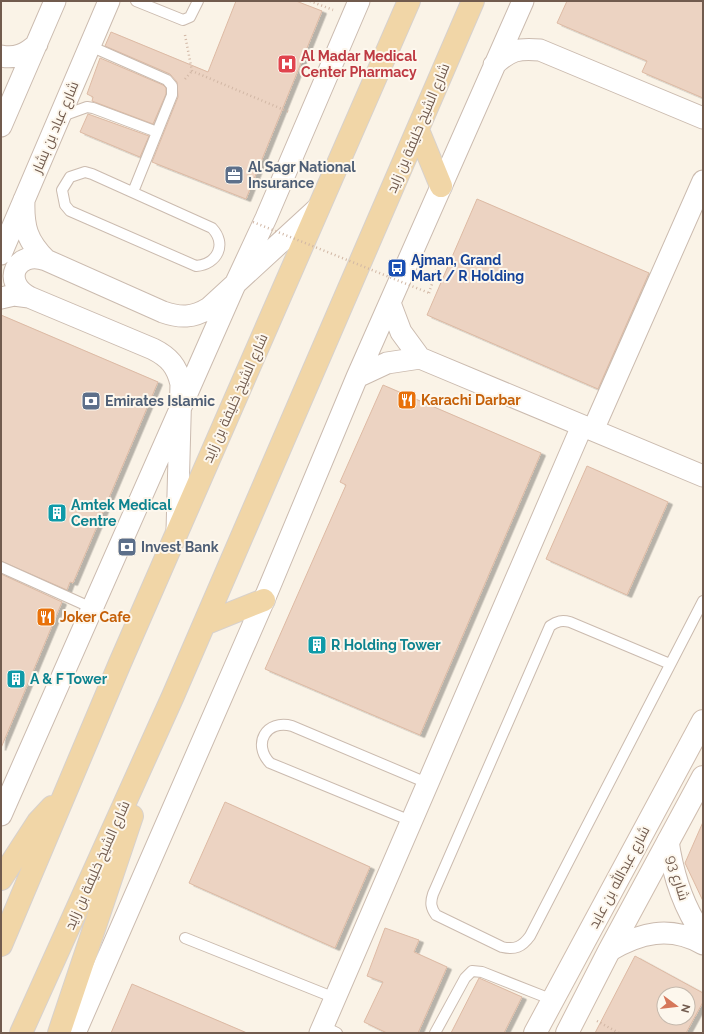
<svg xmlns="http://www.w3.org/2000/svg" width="704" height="1034" font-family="Raleway,Cairo,sans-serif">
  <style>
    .building { fill: #ecd3c2; stroke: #ddbaa4; fill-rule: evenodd; filter: url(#shadow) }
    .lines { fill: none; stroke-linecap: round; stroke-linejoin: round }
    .lane-casing { stroke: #cbbbaf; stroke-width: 12 }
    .street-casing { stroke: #cbbbaf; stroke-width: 23 }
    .secondary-casing { stroke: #cfbdaf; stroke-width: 24 }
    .primary-casing { stroke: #d7d1cd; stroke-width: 24 }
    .path { stroke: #d1b7a5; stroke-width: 2.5; stroke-dasharray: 1 3; stroke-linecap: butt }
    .lane { stroke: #fff; stroke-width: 10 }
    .street { stroke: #fff; stroke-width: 21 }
    .secondary { stroke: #fff; stroke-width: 22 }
    .primary { stroke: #f1d6a7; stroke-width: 22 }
    .path-bridge { stroke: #d1b7a5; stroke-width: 2.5; stroke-dasharray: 1 3; stroke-linecap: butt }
    .labels { text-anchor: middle; stroke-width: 4; stroke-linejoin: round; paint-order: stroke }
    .health-label { font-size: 14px; font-weight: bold; fill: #be3a42; stroke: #fdf7ed; text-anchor: start }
    .street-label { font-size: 14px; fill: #715b4e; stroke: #fdf7ed }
    .service-label { font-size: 14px; font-weight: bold; fill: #4e5e75; stroke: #fdf7ed; text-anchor: start }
    .transit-label { font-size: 14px; font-weight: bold; fill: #164399; stroke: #fdf7ed; text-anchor: start }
    .food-label { font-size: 14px; font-weight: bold; fill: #c56008; stroke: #fdf7ed; text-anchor: start }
    .culture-label { font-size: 14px; font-weight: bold; fill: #0d838f; stroke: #fdf7ed; text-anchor: start }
  </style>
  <defs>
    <filter id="shadow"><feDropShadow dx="4.5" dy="2.5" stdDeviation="0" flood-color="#0004"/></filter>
  </defs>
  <rect width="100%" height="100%" fill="#faf3e7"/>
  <!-- building -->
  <path class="building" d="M236 1H296L322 11 246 199 152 162 178 97 177 82 170 74 105 46 111 32 208 72Z
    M567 1H703V98L642 72 647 61 557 23Z
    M100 58 163 85 166 88V94L153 124 92 101 93 97 87 94Z
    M88 114 149 136 140 157 80 132Z
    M477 199 649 273 598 389 427 315Z
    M1 315 158 382 73 583 70 582 67 590 1 561Z
    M383 385 541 453 420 735 265 669 346 485 340 482Z
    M587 466 668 502 627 595 546 559Z
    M1 574 62 602 1 748Z
    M225 802 370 867 335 948 189 883Z
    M703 822V901L685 863Z
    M385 928 419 940 414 952 447 967 418 1033H387L364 1022 383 982 367 976Z
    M635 956 703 993V1002L686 1033H595ZM664 994H688V1018H664Z
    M479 978 522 997 504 1033H451Z
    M132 984 247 1033H111Z"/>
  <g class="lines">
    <defs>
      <path id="lane" d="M136 1 183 20 190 17 198 1
        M90 46 167 80 172 86V95L133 192
        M62 116 87 107 93 108 157 132
        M85 172 92 174 212 228C227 244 218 264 196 266L70 211 65 205 62 190 70 177Z
        M1 567 92 608
        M670 664 570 622C562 620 557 621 550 626L433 894C430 903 431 908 436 915L502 947C515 950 522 947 530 936L703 601
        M411 821 270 763C252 744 266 719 292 726L427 783
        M185 938 335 998
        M323 1026 337 1033
        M435 1033 465 978 472 971 482 972 553 1000"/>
      <path id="street" d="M1 56C16 59 26 54 37 44
        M494 65C510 50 518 48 540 50L703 118
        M1 126 55 1
        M24 200C23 227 27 241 46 260L163 312C180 318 193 318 209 308L319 207
        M1 254 109 1
        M29 297C1 282 16 249 46 260
        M1 298 14 295 29 297 153 349C169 357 177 366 181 384L177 531
        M390 303 401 332 420 358 703 476
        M357 377 387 363 420 358
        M593 430 703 181
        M1 815 233 289 266 218 359 1
        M668 841C673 875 683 907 703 935
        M609 951C639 933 670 925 703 944
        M75 1033 264 600 357 377 523 1
        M320 1033 582 426"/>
      <path id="secondary" d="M535 1033 703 721
        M567 1033 609 951 703 777"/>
      <path id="primary" d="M418 130 441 186
        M204 624 264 600
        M1 879 38 822 52 807
        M1 945 120 663 409 1
        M21 1033 173 696 473 1
        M59 1033 132 816"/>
    </defs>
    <!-- lane casing -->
    <use href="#lane" class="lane-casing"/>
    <!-- street casing -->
    <use href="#street" class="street-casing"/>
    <!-- secondary casing -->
    <use href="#secondary" class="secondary-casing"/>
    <!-- primary casing -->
    <use href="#primary" class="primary-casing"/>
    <!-- path -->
    <path class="path" d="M310 1 333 10
      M185 35 192 71 289 112
      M185 79 192 71
      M429 293 439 263 431 257
      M597 1021 619 1033"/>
    <!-- lane -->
    <use href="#lane" class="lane"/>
    <!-- street -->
    <use href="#street" class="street"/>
    <!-- secondary -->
    <use href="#secondary" class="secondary"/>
    <!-- primary -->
    <use href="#primary" class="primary"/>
    <!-- path-bridge -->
    <path class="path-bridge" d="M253 222 429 293"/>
  </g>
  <!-- icons -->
  <defs>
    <symbol id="hospital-square" viewBox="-11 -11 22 22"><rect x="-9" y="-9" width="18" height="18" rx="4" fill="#e0444e" stroke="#fdf7ed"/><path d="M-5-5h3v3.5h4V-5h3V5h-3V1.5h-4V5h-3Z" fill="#fff"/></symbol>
    <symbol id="office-square" viewBox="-11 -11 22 22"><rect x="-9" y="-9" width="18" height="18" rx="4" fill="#5c6f8a" stroke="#fdf7ed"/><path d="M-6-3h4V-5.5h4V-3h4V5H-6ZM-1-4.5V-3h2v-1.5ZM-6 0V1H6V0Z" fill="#fff"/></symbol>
    <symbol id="bus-square" viewBox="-11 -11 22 22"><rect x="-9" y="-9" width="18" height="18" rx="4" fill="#1a4fb4" stroke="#fdf7ed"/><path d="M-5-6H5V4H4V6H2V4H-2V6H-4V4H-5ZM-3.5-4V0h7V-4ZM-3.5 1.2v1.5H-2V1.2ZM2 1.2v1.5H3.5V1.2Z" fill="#fff"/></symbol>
    <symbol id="restaurant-square" viewBox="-11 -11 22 22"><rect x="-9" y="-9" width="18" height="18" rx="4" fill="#e8710a" stroke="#fdf7ed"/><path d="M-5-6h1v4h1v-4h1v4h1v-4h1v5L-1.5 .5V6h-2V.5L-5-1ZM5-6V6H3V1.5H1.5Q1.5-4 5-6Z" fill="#fff"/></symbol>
    <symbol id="bank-square" viewBox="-11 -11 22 22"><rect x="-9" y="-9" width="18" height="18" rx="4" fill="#5c6f8a" stroke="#fdf7ed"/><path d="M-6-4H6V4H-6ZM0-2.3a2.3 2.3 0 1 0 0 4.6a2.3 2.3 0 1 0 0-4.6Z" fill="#fff"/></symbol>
    <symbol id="building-square" viewBox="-11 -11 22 22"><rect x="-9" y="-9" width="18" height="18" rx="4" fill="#0f9aa8" stroke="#fdf7ed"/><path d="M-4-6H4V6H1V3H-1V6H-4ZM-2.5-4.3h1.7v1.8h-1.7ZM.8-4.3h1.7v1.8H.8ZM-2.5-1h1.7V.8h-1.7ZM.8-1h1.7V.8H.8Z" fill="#fff"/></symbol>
  </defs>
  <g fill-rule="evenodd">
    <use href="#hospital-square" x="276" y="53" width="22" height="22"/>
    <use href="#office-square" x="223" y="164" width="22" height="22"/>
    <use href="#bus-square" x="386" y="257" width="22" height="22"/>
    <use href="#restaurant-square" x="396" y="389" width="22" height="22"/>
    <use href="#bank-square" x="80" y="390" width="22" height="22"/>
    <use href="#building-square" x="46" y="502" width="22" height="22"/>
    <use href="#bank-square" x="116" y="536" width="22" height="22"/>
    <use href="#restaurant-square" x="35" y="606" width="22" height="22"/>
    <use href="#building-square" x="306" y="634" width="22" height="22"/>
    <use href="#building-square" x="5" y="668" width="22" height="22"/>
  </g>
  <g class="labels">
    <!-- health labels -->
    <g class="health-label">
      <text x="301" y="61">Al Madar Medical<tspan x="301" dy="16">Center Pharmacy</tspan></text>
    </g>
    <!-- street labels -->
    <g class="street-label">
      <text transform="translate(55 127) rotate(-67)" y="5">شارع عباد بن بشار</text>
      <text transform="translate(418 128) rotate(-67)" y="5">شارع الشيخ خليفة بن زايد</text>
      <text transform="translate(235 398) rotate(-66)" y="5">شارع الشيخ خليفة بن زايد</text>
      <text transform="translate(97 865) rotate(-66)" y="5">شارع الشيخ خليفة بن زايد</text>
      <text transform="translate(619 877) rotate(-62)" y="5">شارع عبدالله بن عابد</text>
      <text transform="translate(678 878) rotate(73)" y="5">شارع 93</text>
    </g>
    <!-- service labels -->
    <g class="service-label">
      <text x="248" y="172">Al Sagr National<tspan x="248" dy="16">Insurance</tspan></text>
      <text x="105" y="406">Emirates Islamic</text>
      <text x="141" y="552">Invest Bank</text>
    </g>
    <!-- transit labels -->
    <g class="transit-label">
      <text x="411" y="265">Ajman, Grand<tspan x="411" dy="16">Mart / R Holding</tspan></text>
    </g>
    <!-- food labels -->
    <g class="food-label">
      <text x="421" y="405">Karachi Darbar</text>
      <text x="60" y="622">Joker Cafe</text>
    </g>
    <!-- culture labels -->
    <g class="culture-label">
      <text x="71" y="510">Amtek Medical<tspan x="71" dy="16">Centre</tspan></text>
      <text x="331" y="650">R Holding Tower</text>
      <text x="30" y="684">A &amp; F Tower</text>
    </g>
  </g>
  <!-- border -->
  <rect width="704" height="1034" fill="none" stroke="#715b4e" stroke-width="4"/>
  <!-- north arrow -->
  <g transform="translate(676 1006) rotate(105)"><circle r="19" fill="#fdf7ed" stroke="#c5b9ad"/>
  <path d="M0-3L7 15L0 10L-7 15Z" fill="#d6775a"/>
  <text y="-6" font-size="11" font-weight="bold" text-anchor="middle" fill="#715b4e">N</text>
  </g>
</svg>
